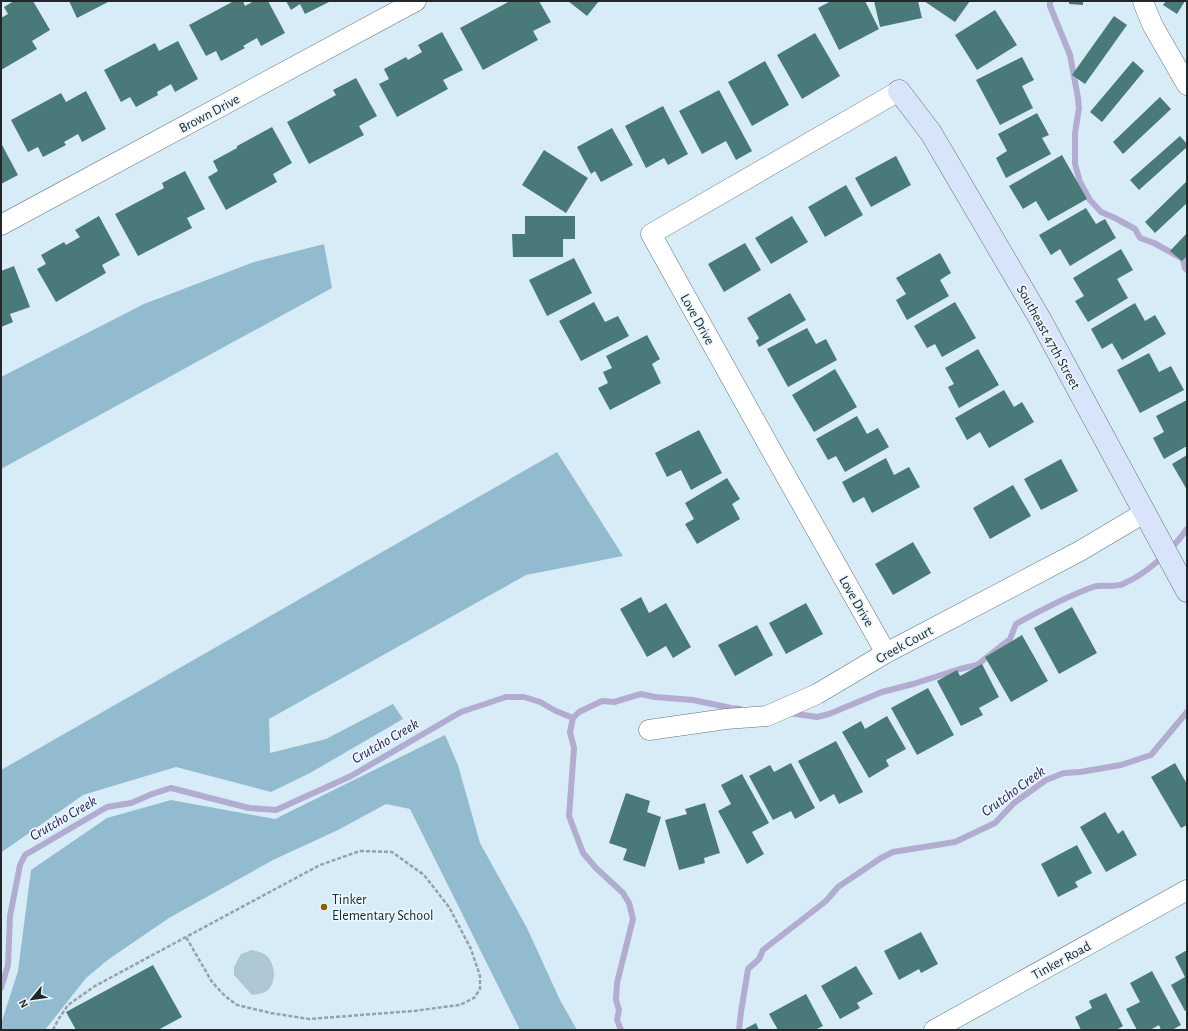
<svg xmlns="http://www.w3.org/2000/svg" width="1188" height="1031" font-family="'Alegreya Sans',sans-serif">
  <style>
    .green { fill: #adc7d3 }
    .forest { fill: #93bbcf }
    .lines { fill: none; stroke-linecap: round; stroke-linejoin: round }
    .stream { stroke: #b1acd0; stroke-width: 6 }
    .building { fill: #4a797a }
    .street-casing { stroke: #61737c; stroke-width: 21 }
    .secondary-casing { stroke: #61737c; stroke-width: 23 }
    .path { stroke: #94a3ab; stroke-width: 2.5; stroke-dasharray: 4 2; stroke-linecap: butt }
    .street { stroke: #fff; stroke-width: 20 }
    .secondary { stroke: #d7e4fa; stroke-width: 22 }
    .poi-dot { fill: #8d5e07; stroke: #ebf7fe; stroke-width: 1.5 }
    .labels { text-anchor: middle; stroke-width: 3.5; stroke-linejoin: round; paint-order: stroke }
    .street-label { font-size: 14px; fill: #21282c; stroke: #ebf7fe }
    .poi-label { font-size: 14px; fill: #21282c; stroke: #ebf7fe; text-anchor: start }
    .water-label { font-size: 15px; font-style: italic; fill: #2d2251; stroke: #ebf7fe }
  </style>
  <rect width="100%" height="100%" fill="#d7ecf6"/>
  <!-- green -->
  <path class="green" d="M252 950C256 951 261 952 264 954 276 961 278 985 265 992 262 994 256 994 252 995L234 975V967L241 954Z"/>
  <!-- forest -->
  <path class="forest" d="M324 244 332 288 1 469V377L144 304 254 262Z
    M557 452 623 556 526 575 269 719 270 753 326 739 393 704 403 719 310 773 271 792 176 767 83 795 2 852 1 857V770Z
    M445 735 458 765 480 843 527 928 560 1000 577 1030H520L410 809 386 804 338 830 273 860 169 918 109 959 86 978 45 1030H1V1024L18 971 31 870 107 818 171 800 275 819Z"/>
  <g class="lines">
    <!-- stream -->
    <path class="stream" d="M1050 1V6L1070 55 1078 98 1079 108 1075 133V164L1080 182 1090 200 1101 212 1115 218 1135 229 1140 238 1154 243 1183 259 1185 268 1187 270
      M789 713 817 717 829 714 882 692 913 684 960 669 977 665 1010 639 1016 624C1041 610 1066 597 1093 587 1102 584 1114 588 1123 584 1148 573 1171 551 1187 529
      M573 718 579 712 602 701 614 702 641 694 655 697 693 700 731 708 740 709
      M573 718 570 732 574 748 569 816 583 853 596 868 623 893 629 903 633 919 617 983 616 1000 619 1010 617 1020 621 1030
      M1 988 8 965 10 916 20 865 25 855 107 807 131 803 152 794 171 788 249 808 276 810 351 776 461 712 506 697H524L540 702 556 711 573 718
      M739 1030 741 1012 748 969 759 959 763 950 826 901 838 887 881 858 893 852 955 842 995 823 1014 803 1046 780 1064 773 1080 772 1121 765 1151 755 1187 712"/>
  </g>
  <!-- building -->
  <path class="building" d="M14 1H33L50 30 32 41 37 49 1 70V18L8 14 4 7Z
    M69 1H110L77 18Z
    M234 1H243L245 6 254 1H268L285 33 261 46 257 38 243 46 245 48 221 61 216 51 206 56 189 25Z
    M286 1H328L329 2 305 14 300 4 291 10Z
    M510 1H539L551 22 533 31 538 40 483 70 460 28Z
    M568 1H599L587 16Z
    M831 1H865L879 29 839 50 818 8Z
    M874 1H918L922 18 880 27Z
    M924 1H970L955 22Z
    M1069 1H1083V5L1069 4Z
    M1166 1H1185L1177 14 1163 5Z
    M995 10 1017 45 977 70 955 35Z
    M1114 16 1127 25 1085 84 1072 75Z
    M442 32 463 70 443 80 448 89 397 117 379 84 389 79 384 69 406 57 408 60 422 52 418 45Z
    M815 33 840 76 802 99 777 55Z
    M178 41 198 79 175 92 171 84 157 92 158 95 136 107 130 97 121 102 104 70 155 43 159 51Z
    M1022 57 1034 80 1022 86 1033 108 1000 125 976 80Z
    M765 61 789 105 752 126 728 82Z
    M1133 61 1144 71 1102 122 1090 112Z
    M356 78 377 116 359 126 364 135 309 164 287 122 336 95 333 90Z
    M719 90 752 151 736 160 726 141 702 154 679 111Z
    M86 91 106 129 82 142 78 134 64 142 66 145 43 157 38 147 28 152 11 120 61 93 66 102Z
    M1160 97 1171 109 1123 154 1113 142Z
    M663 106 688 154 668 165 664 158 646 168 625 126Z
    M1037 113 1049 135 1042 138 1051 154 1006 178 996 158 1007 151 998 134Z
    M272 127 292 163 273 174 277 182 226 210 208 177 218 171 213 161 237 148V146Z
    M612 128 633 165 601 182 595 171 591 174 577 147Z
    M1180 136 1187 144V147L1139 190 1130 180Z
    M1 143 18 175 1 184Z
    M544 150 588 178 566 213 522 185Z
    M1062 155 1087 199 1048 221 1036 201 1023 209 1009 186Z
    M896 156 911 185 871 207 855 178Z
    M185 171 205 209 187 218 192 228 138 256 115 214 164 188 162 183Z
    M1187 181V203L1155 233 1145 222Z
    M846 185 863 215 825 237 808 207Z
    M1086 208 1096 224 1105 219 1116 238 1070 266 1060 249 1051 255 1039 235Z
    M99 216 120 255 102 265 106 273 56 302 37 269 46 264 41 255 64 242 66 245 80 237 75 230Z
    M525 216H575V239H563V257H513L512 234H525Z
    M792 216 808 242 771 264 755 238Z
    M1187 233V256L1182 261 1170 251Z
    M745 243 761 270 724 292 708 264Z
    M1121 249 1133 270 1117 279 1128 298 1088 322 1075 301 1084 296 1073 278Z
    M940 253 951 273 940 280 949 296 907 320 896 300 906 294 896 278Z
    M574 258 592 293 547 316 529 280Z
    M14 266 30 307 10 314 13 322 1 327V271Z
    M790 293 806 320 759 347 756 341 759 338 747 318Z
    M594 302 605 322 618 316 629 336 581 361 559 321Z
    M955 302 976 338 942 357 935 344 927 348 914 326Z
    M1135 303 1145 321 1155 315 1166 334 1122 360 1112 343 1102 349 1091 329Z
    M807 328 816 344 826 339 837 360 788 387 767 349Z
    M647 335 660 359 652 364 661 383 610 410 598 388 608 383 603 372 612 368 606 356Z
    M978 349 999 385 959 408 948 387 954 384 945 368Z
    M1149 353 1159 372 1171 366 1184 390 1140 413 1117 370Z
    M835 369 857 407 814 432 792 395Z
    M1004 390 1014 407 1022 402 1034 422 989 448 980 432 967 440 955 418Z
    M1187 400V446L1164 459 1153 438 1164 432 1156 416Z
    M857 416 867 434 878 428 889 447 845 472 836 456 828 460 816 439Z
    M699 430 722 473 691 490 681 470 667 477 655 453Z
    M1187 455V490L1172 464Z
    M886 458 894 475 909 467 920 487 872 513 864 497 853 503 842 482Z
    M1061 459 1078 491 1041 510 1024 479Z
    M727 478 740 499 732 504 740 519 697 544 685 524 694 519 685 503Z
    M1013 485 1031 516 990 539 973 508Z
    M913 542 931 573 893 595 875 564Z
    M641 597 649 613 666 603 691 647 673 658 666 646 647 657 620 609Z
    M806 603 823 634 786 654 769 623Z
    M1072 607 1097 653 1059 674 1034 628Z
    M757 625 773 655 735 676 718 645Z
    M1022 635 1048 681 1011 702 985 657Z
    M982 664 999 697 979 708 983 715 961 726 937 681 957 670 960 676Z
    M928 688 954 735 917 755 891 708Z
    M887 716 906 749 886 760 889 766 869 778 842 732 861 721 865 729Z
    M836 741 863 792 839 804 834 794 820 802 798 761Z
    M791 763 815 808 795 819 791 811 773 820 749 776 770 765 774 772Z
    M1175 763 1187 784V825L1181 828 1151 777Z
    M742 774 769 823 752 832 764 854 747 864 718 811 731 804 721 785Z
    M626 793 650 801 647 812 661 817 645 867 623 860 627 849 609 843Z
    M705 803 720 853 704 858 705 863 679 870 665 820 687 814 685 809Z
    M1105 812 1118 834 1123 830 1137 855 1106 872 1080 827Z
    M1077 845 1092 873 1075 882 1078 887 1058 897 1041 864Z
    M921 932 938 964 921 973 919 969 899 980 884 951Z
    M1187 950V1010L1185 1011 1171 985 1185 977 1175 957Z
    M153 965 182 1017 158 1030H76L66 1012Z
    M856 966 873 994 857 1003 860 1008 840 1019 821 986Z
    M1152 971 1181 1025 1172 1030H1161L1159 1025 1150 1030H1137L1126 1009 1140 1002 1130 983Z
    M1106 993 1123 1026 1116 1030H1081L1075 1017 1092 1008 1089 1001Z
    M806 994 823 1026 815 1030H778L769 1014Z
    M756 1023 759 1030H743Z"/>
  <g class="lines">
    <defs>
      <path id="street" d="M1143 1 1145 7 1153 26 1187 85
        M1 225 416 1
        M886 653 769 446 651 234 899 91
        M649 730 726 719 767 716 817 694 886 653 1080 551 1144 513
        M934 1030 1187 890"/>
      <path id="secondary" d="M899 91 931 133 1040 319 1187 591"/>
    </defs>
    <!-- street casing -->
    <use href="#street" class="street-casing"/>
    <!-- secondary casing -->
    <use href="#secondary" class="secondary-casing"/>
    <!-- path -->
    <path class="path" d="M53 1030 58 1020 68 1005 95 986 186 937 320 865 360 851 392 852 424 875 449 907 471 949 480 976V989L474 998 460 1005 413 1011 309 1019 271 1013 237 1005 225 996 212 982 186 937"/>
    <!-- street -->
    <use href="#street" class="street"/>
    <!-- secondary -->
    <use href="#secondary" class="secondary"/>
  </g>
  <!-- markers -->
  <circle class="poi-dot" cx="324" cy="907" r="4"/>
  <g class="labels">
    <!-- street labels -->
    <g class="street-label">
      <text transform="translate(209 113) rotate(-28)" y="5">Brown Drive</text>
      <text transform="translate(698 319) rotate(61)" y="5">Love Drive</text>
      <text transform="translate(1049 337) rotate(61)" y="5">Southeast 47th Street</text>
      <text transform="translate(857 601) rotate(60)" y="5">Love Drive</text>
      <text transform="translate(904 644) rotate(-29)" y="5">Creek Court</text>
      <text transform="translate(1061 960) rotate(-29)" y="5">Tinker Road</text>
    </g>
    <!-- poi labels -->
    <g class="poi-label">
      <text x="332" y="904">Tinker<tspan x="332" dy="16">Elementary School</tspan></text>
    </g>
    <!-- water labels -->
    <g class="water-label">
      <text transform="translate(385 741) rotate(-30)" y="5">Crutcho Creek</text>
      <text transform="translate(1013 791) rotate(-36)" y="5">Crutcho Creek</text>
      <text transform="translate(63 818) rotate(-30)" y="5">Crutcho Creek</text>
    </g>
  </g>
  <!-- border -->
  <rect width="1188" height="1031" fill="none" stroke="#21282c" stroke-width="4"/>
  <!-- north arrow -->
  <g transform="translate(32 999) rotate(241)" stroke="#ebf7fe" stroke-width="3" paint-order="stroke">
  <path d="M0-3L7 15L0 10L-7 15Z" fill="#21282c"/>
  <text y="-6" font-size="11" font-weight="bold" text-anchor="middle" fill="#21282c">N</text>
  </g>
</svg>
